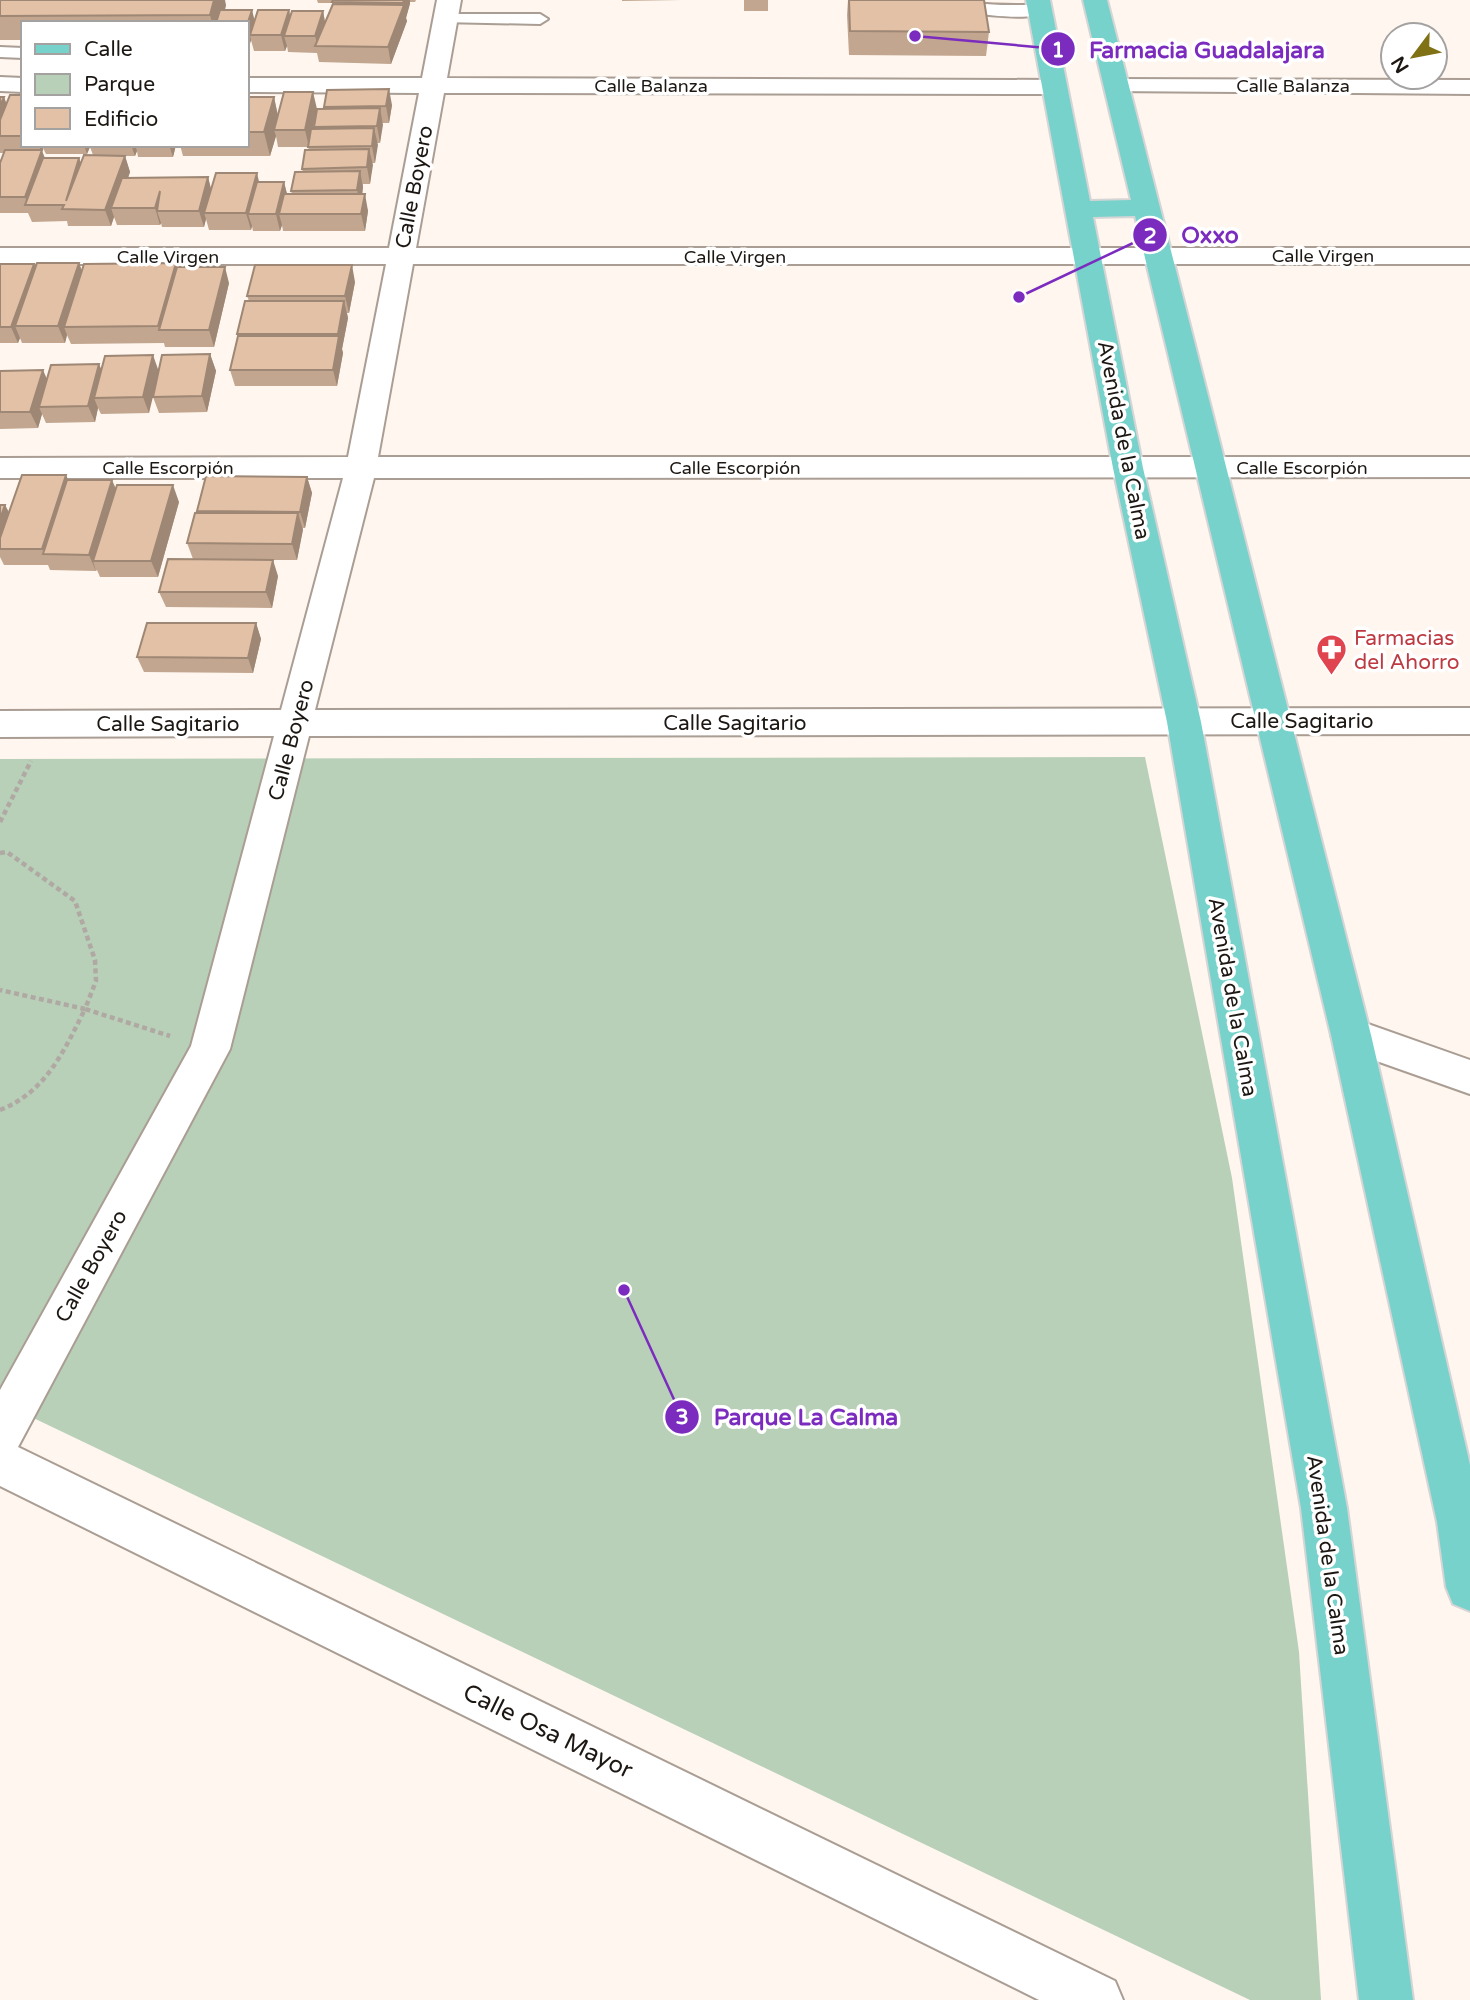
<svg xmlns="http://www.w3.org/2000/svg" width="1470" height="2000" font-family="'Varela Round',sans-serif">
  <style>
    .green { fill: #b8cfb8 }
    .lines { fill: none; stroke-linecap: round; stroke-linejoin: round }
    .service-casing { stroke: #aa9d93; stroke-width: 4 }
    .minor-casing { stroke: #aa9d93; stroke-width: 4 }
    .primary-casing { stroke: #d6d5d5; stroke-width: 4 }
    .path { stroke: #b0a9a3; stroke-width: 4.5; stroke-dasharray: 5 3.5; stroke-linecap: butt }
    .service { fill: #fff; fill-rule: evenodd }
    .minor { fill: #fff; fill-rule: evenodd }
    .primary { fill: #77d2cb; fill-rule: evenodd }
    .wall { fill: #c2a68f; fill-rule: evenodd }
    .shaded-wall { fill: #9e8774 }
    .building { fill: #e2c1a6; stroke: #9e8774; stroke-width: 2 }
    .labels { text-anchor: middle; stroke-width: 7; stroke-linejoin: round; paint-order: stroke }
    .far-street-label { font-size: 18px; fill: #1c1713; stroke: #fff }
    .street-label { font-size: 21px; fill: #1c1713; stroke: #fff }
    .health-label { font-size: 21px; fill: #be3a42; stroke: #fff; text-anchor: start }
    .near-street-label { font-size: 24px; fill: #1c1713; stroke: #fff }
    .leader { fill: none; stroke: #7b2cbf; stroke-width: 2.5 }
    .callout-dot { fill: #7b2cbf; stroke: #fff; stroke-width: 2.5 }
    .mark-label { font-size: 21px; text-anchor: middle; font-weight: bold; fill: #fff }
    .callout-label { font-size: 23px; text-anchor: middle; font-weight: bold; fill: #7b2cbf; stroke: #fff; stroke-width: 7; stroke-linejoin: round; paint-order: stroke }
  </style>
  <rect width="100%" height="100%" fill="#fef6ef"/>
  <!-- green -->
  <path class="green" d="M1145 757 1232 1178 1299 1652 1321 2000H1250L0 1402V759Z"/>
  <g class="lines">
    <defs>
      <path id="service" d="M916 0C952 0 986 6 1022 5 1032 5 1041 3 1048 10 1032 26 947 9 924 5Z
        M446 14H540L548 19 540 24 440 22V16Z
        M0 47 23 48V58L0 57Z"/>
      <path id="minor" d="M437 0H461L447 78 1055 80 1064 82 1067 87 1064 92 1055 94 444 93 416 248H1470V264H413L378 457H1470V477L374 478 315 710 1470 708V734L309 736 230 1049 18 1447 1115 1981 1123 2000H1039L0 1486V1390L191 1046 274 736 0 737V711L281 710 343 478H0V458L348 457 386 264H0V248H389L419 93 247 92V78H422Z
        M0 77 23 78V92L0 91Z
        M1116 79 1470 80V94L1107 91 1104 86 1107 81Z
        M1351 1018 1470 1060V1094L1337 1047 1331 1035 1337 1023Z"/>
      <path id="primary" d="M1026 0H1050L1090 201 1131 200 1083 0H1107L1371 1035 1470 1465V1611L1453 1604 1446 1587 1437 1522 1331 1035 1135 216 1093 217 1143 468 1201 722 1347 1508 1413 2000H1359L1301 1508 1167 722 1113 468Z"/>
    </defs>
    <!-- service casing -->
    <use href="#service" class="service-casing"/>
    <!-- minor casing -->
    <use href="#minor" class="minor-casing"/>
    <!-- primary casing -->
    <use href="#primary" class="primary-casing"/>
    <!-- path -->
    <path class="path" d="M0 822 31 761
      M0 853 7 852 75 901 95 960 96 981 85 1009 0 990
      M0 1110C46 1092 64 1051 85 1009L170 1036"/>
    <!-- service -->
    <use href="#service" class="service"/>
    <!-- minor -->
    <use href="#minor" class="minor"/>
    <!-- primary -->
    <use href="#primary" class="primary"/>
  </g>
  <!-- wall -->
  <path class="wall" d="M0 0 226 5 225 10 254 21 289 10 290 16 323 11 325 22 332 4V3H318L317 0H416L415 2H410L406 18 407 21 391 64 319 62 317 53 288 52 287 46 285 51H254L251 40 247 51V23H23V40H0Z
    M622 0H681L622 1Z
    M744 0H768V11H744Z
    M848 0H984L989 32 986 56 849 55 847 15Z
    M23 95V145H176L173 157H138L137 151 135 156H125L130 172 128 178 208 177 211 189 259 182H284L287 194H292L291 191 303 172 302 169 309 150 308 147H278L276 136 270 156H183L180 145H247V97H274L278 116 317 109 313 129H314V127L324 109V107L392 105 389 123H382L380 143H377L375 163H372L370 184H363L362 194 368 211 365 231H283L282 225 280 231H253L252 226 251 230H209L206 219 204 227H162L161 223 160 225H117L114 217 111 226H68L67 221 32 222 28 213H0V162L4 153H0V97H4L7 105ZM90 147 93 155 81 163 79 158H45L42 151 43 148 46 154H87Z
    M79 263 82 271 176 263 177 267 229 283 214 347H165L164 343 71 344 67 335 65 343H22L20 338 18 343H0V264H34L35 268Z
    M355 282 349 313H347L348 318 342 349 343 353 337 386H235L230 370 238 337 237 334 249 301 247 296Z
    M210 354 216 371 207 412 159 413 153 397Z
    M153 355 149 413 101 414 98 408 95 422 46 423 42 414 38 428 0 429V371L47 379 101 369Z
    M307 477 312 493 305 528H303L297 560H212L278 576 272 608 166 607 159 592 193 559 187 543 198 513 197 511Z
    M68 480 116 488 179 502 158 577H100L97 570 96 571 50 570 48 565H4L0 557V505H5L9 512Z
    M256 623 261 639 253 673 144 672 137 657Z"/>
  <!-- shaded-wall -->
  <path class="shaded-wall" d="M214 0H225L226 5 221 23H212L210 15Z
    M404 0H410V4L406 18 407 21 391 64 388 47 404 6Z
    M252 10 256 26 250 35 251 40 248 51 247 25Z
    M289 10 292 27 284 36 287 46 285 51 281 35Z
    M323 11 326 28 318 46 315 36Z
    M389 89 392 105 389 123 386 106Z
    M313 92 317 109 309 147 305 130Z
    M4 97 10 114 0 136V106Z
    M274 97 279 121 274 130 276 136 270 156 264 132Z
    M380 108 383 125 380 143 377 126Z
    M374 128 378 145 375 163 372 146Z
    M39 145H43V148L42 151 48 167 28 205 25 197 41 152Z
    M84 145H89L90 147 87 154Z
    M131 145H135L137 151 135 156Z
    M169 145H176L173 157Z
    M369 149 373 165 370 184 367 167Z
    M125 156 130 172 117 208H111L114 217 111 226 105 210Z
    M79 158 85 175 66 201Z
    M360 171 363 187 361 207 357 190Z
    M257 173 261 190 248 214 252 226 251 230 246 213Z
    M208 177 212 193 204 213 206 219 204 227 199 211Z
    M284 182 288 198 279 214 282 225 280 231 276 214Z
    M160 191 157 211 161 223 160 225 155 208Z
    M365 194 368 211 365 231 361 214Z
    M79 263 85 280 64 327 67 335 65 343 58 326Z
    M176 263 181 280 160 330 158 326Z
    M34 264 40 280 15 326 20 338 18 343 11 327Z
    M352 265 355 282 349 313 345 296Z
    M225 267 229 283 214 347 209 330Z
    M344 301 348 318 342 349 343 353 337 386 333 370 339 338 338 334Z
    M210 354 216 371 207 412 202 396Z
    M153 355 159 372 149 413 143 397Z
    M99 364 106 380 94 398 98 408 95 422 88 406Z
    M43 370 50 386 39 407 42 414 38 428 30 412Z
    M66 475 73 491 45 554 42 549Z
    M307 477 312 493 305 528 300 512Z
    M112 480 119 496 93 561 96 571 89 555Z
    M173 485 179 502 158 577 151 561Z
    M5 505 13 521 0 549V519Z
    M298 513 303 530 297 560 292 544Z
    M273 560 278 576 272 608 266 592Z
    M256 623 261 639 253 673 248 658Z"/>
  <!-- building -->
  <path class="building" d="M0 0H214L210 15 0 16Z
    M333 0H404L403 3 332 2Z
    M849 0H984L989 32 850 31Z
    M333 4 404 5 388 47 315 46Z
    M220 10H252L247 25V23H216Z
    M258 10H289L281 35H250Z
    M292 11H323L315 36H284Z
    M389 89 386 106 324 107 327 90Z
    M284 92H313L305 130H274Z
    M10 95H23V136H0V120Z
    M0 97H4L0 106Z
    M247 97H274L264 132H247Z
    M380 108 377 126 314 127 317 109Z
    M374 128 372 146 308 147 311 129Z
    M369 149 367 167 302 169 305 150Z
    M5 150H42L25 197H0V163Z
    M84 155 125 156 105 210 62 209 64 205H25L43 158H79L66 201Z
    M360 171 357 190 291 191 295 172Z
    M216 173H257L246 213H204Z
    M208 177 199 211H157L160 191 155 208H111L122 178Z
    M257 182H284L276 214H248Z
    M284 194H365L361 214H279Z
    M37 263H79L58 326H15Z
    M176 263 158 326 64 327 84 264Z
    M0 264H34L11 327H0Z
    M255 265H352L345 296H247Z
    M177 267H225L209 330H159Z
    M245 301H344L338 334H237Z
    M238 336H339L333 370H230Z
    M210 354 202 396 153 397 162 355Z
    M153 355 143 397 94 398 105 356Z
    M99 364 88 406 39 407 51 365Z
    M43 370 30 412H0V371Z
    M22 475H66L42 549H0V538Z
    M206 476 307 477 300 512 197 511Z
    M67 480H112L89 555 43 554Z
    M117 485H173L151 561H93Z
    M0 505H5L0 519Z
    M195 513H298L292 544 187 543Z
    M168 559 273 560 266 592H159Z
    M147 623H256L248 658 137 657Z"/>
  <!-- icons -->
  <defs>
    <symbol id="pharmacy-pin" viewBox="-11 -11 22 30"><path d="M0 17L-7.5 6A9.5 9.5 0 1 1 7.5 6Z" fill="#e0444e" stroke="#fff"/><path d="M-2-6h4v4h4v4h-4v4h-4v-4h-4v-4h4Z" fill="#fff"/></symbol>
  </defs>
  <g fill-rule="evenodd">
    <use href="#pharmacy-pin" x="1314" y="632" width="35" height="47"/>
  </g>
  <g class="labels">
    <!-- far-street labels -->
    <g class="far-street-label">
      <text x="651" y="92">Calle Balanza</text>
      <text x="1293" y="92">Calle Balanza</text>
      <text x="1323" y="262">Calle Virgen</text>
      <text x="168" y="263">Calle Virgen</text>
      <text x="735" y="263">Calle Virgen</text>
      <text x="168" y="474">Calle Escorpión</text>
      <text x="735" y="474">Calle Escorpión</text>
      <text x="1302" y="474">Calle Escorpión</text>
    </g>
    <!-- street labels -->
    <g class="street-label">
      <text transform="translate(414 187) rotate(-79)" y="7">Calle Boyero</text>
      <text transform="translate(1124 440) rotate(79)" y="7">Avenida de la Calma</text>
      <text x="1302" y="728">Calle Sagitario</text>
      <text x="735" y="730">Calle Sagitario</text>
      <text x="168" y="731">Calle Sagitario</text>
      <text transform="translate(291 740) rotate(-75)" y="7">Calle Boyero</text>
      <text transform="translate(1233 997) rotate(80)" y="7">Avenida de la Calma</text>
      <text transform="translate(91 1266) rotate(-61)" y="7">Calle Boyero</text>
      <text transform="translate(1328 1555) rotate(82)" y="7">Avenida de la Calma</text>
    </g>
    <!-- health labels -->
    <g class="health-label">
      <text x="1354" y="645">Farmacias<tspan x="1354" dy="24">del Ahorro</tspan></text>
    </g>
    <!-- near-street labels -->
    <g class="near-street-label">
      <text transform="translate(548 1731) rotate(26)" y="8">Calle Osa Mayor</text>
    </g>
  </g>
  <!-- callouts -->
  <path class="leader" d="M915 36L1058 49M1019 297L1150 235M624 1290L682 1417"/>
  <g class="callout-dot">
    <circle cx="915" cy="36" r="7"/>
    <circle cx="1019" cy="297" r="7"/>
    <circle cx="624" cy="1290" r="7"/>
    <circle cx="1058" cy="49" r="18"/>
    <circle cx="1150" cy="235" r="18"/>
    <circle cx="682" cy="1417" r="18"/>
  </g>
  <g class="mark-label">
    <text x="1058" y="57">1</text>
    <text x="1150" y="243">2</text>
    <text x="682" y="1424">3</text>
  </g>
  <g class="callout-label">
    <text x="1207" y="58">Farmacia Guadalajara</text>
    <text x="1210" y="243">Oxxo</text>
    <text x="806" y="1425">Parque La Calma</text>
  </g>
  <!-- legend -->
  <rect x="21" y="21" width="228" height="126" fill="#ffffff" stroke="#a4a2a1" stroke-width="2"/>
  <rect x="35" y="44" width="35" height="10" fill="#77d2cb" stroke="#a4a2a1" stroke-width="2"/>
  <text x="84" y="56" font-size="21" fill="#1c1713">Calle</text>
  <rect x="35" y="74" width="35" height="21" fill="#b8cfb8" stroke="#a4a2a1" stroke-width="2"/>
  <text x="84" y="91" font-size="21" fill="#1c1713">Parque</text>
  <rect x="35" y="108" width="35" height="21" fill="#e2c1a6" stroke="#a4a2a1" stroke-width="2"/>
  <text x="84" y="126" font-size="21" fill="#1c1713">Edificio</text>
  <!-- north arrow -->
  <g transform="translate(1414 56) rotate(238)"><circle r="33" fill="#ffffff" stroke="#a4a2a1" stroke-width="2"/>
  <path d="M0-5L12 26L0 18L-12 26Z" fill="#807214"/>
  <text y="-10" font-size="19" font-weight="bold" text-anchor="middle" fill="#1c1713">N</text>
  </g>
</svg>
